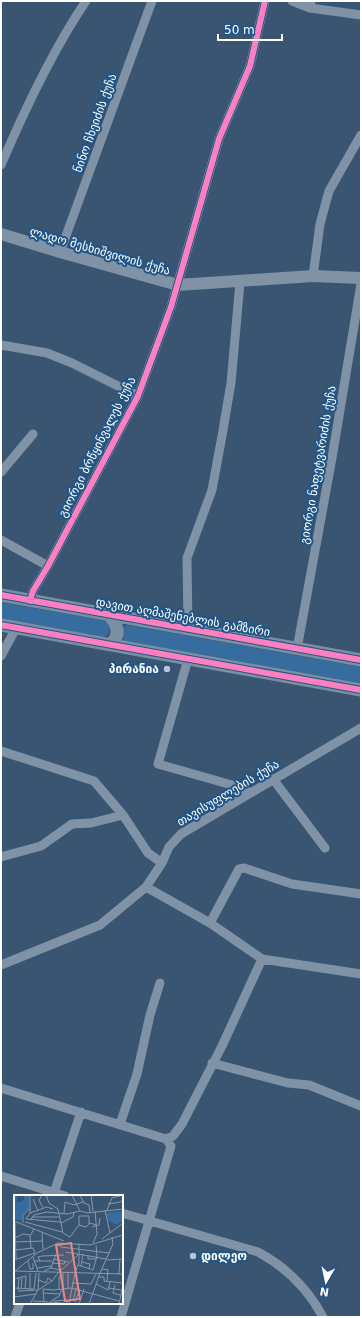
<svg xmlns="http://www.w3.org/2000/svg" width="362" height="1318" font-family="'DejaVu Sans','Noto Sans Georgian',sans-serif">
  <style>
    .green { fill: #366c9e }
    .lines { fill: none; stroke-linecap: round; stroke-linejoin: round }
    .minor { stroke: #8093a6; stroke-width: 9 }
    .tertiary { stroke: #8093a6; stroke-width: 12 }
    .secondary { stroke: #7b8fa2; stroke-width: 13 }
    .cycleway-casing { stroke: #258; stroke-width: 8 }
    .cycleway { stroke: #ff80c0; stroke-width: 6 }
    .poi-dot { fill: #bac4cd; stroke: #258; stroke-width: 1.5 }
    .labels { text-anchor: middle; stroke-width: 4; stroke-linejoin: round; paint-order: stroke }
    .street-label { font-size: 12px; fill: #fff; stroke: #258 }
    .poi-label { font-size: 12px; font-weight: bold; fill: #fff; stroke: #258; text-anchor: end }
    .inset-river { fill: none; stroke: #527497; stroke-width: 2 }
    .inset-road { fill: none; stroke: #89a; stroke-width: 1 }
    .view { fill: #e88989; fill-opacity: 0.15; stroke: #e88989; stroke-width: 2 }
    .inset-edge { fill: none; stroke: #fff; stroke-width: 2 }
  </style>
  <rect width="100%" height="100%" fill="#395571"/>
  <!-- green -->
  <path class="green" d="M1 602 107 621 110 629 107 636 103 637 1 619Z
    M127 625 361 667V683L124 641 121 630Z"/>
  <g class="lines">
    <!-- minor -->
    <path class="minor" d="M292 1 310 8
      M311 1 310 8 361 15
      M1 165C25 109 52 51 86 1
      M60 252 152 1
      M313 276 320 224 329 191 361 135
      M1 345 47 353 72 363 138 396
      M1 472 33 434
      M1 540 48 566
      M30 601 33 591 48 566 138 396 171 307 219 139 250 66 265 1
      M188 629 187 558 212 490 222 436 231 383 240 282
      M297 649 332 458 361 284
      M1 656 16 628
      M188 659 158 764 239 787 250 793
      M1 751 94 781 123 815 148 853 162 863
      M273 779 325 848
      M1 857 41 846 72 824 91 823 123 815
      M146 887 210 923 262 959 361 974
      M210 923 239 869 244 868 292 884 361 894
      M1 965 100 925 146 887 162 863 169 847 181 834 361 728
      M212 1063 288 1083 309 1085 361 1106
      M1 1088 166 1139 173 1136 182 1124 222 1046 262 959
      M120 1124 137 1074 150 1015 160 983
      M1 1176 65 1196
      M53 1196 81 1112
      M122 1213 258 1252C286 1267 308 1289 323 1317
      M15 1317 20 1303
      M121 1317 171 1146 166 1139"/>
    <!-- tertiary -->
    <path class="tertiary" d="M1 234 60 252 178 285 313 276 361 278"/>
    <!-- secondary -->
    <path class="secondary" d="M1 595 361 660
      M109 615C118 625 121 635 110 645
      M1 625 361 690"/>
    <defs>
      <path id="cycleway" d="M1 595 361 660
        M30 601 33 591 48 566 138 396 171 307 219 139 250 66 265 1
        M1 625 361 690"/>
    </defs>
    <!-- cycleway casing -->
    <use href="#cycleway" class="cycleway-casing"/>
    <!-- cycleway -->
    <use href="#cycleway" class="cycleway"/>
  </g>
  <!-- markers -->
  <g class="poi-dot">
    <circle cx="167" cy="669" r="4"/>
    <circle cx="193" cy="1256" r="4"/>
  </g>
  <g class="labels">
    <!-- street labels -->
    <g class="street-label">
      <text transform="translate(95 123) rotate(-70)" y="4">ნინო ჩხეიძის ქუჩა</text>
      <text transform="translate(100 251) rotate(16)" y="4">ლადო მესხიშვილის ქუჩა</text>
      <text transform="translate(97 447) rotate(-63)" y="4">გიორგი ბრწყინვალეს ქუჩა</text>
      <text transform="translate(318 465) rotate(-80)" y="4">გიორგი ნაფეტვარიძის ქუჩა</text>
      <text transform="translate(183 617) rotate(10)" y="4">დავით აღმაშენებლის გამზირი</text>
      <text transform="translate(228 793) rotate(-31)" y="4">თავისუფლების ქუჩა</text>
    </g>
    <!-- poi labels -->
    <g class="poi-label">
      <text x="159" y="673">პირანია</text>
      <text x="201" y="1260" text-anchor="start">დილეო</text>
    </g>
  </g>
  <!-- overview -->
  <g transform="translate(14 1195)">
    <rect width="109" height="109" fill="#395571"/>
    <path d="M0 0H3V8L10 5V0H15V14L11 16 9 26 0 24ZM109 16V26L102 30 95 26 92 18Z" fill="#366c9e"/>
    <path class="inset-river" d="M9 28V20L15 14"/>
    <path class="inset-road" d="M28 0 25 5 29 13M32 0 35 8 44 14 49 38 56 42M58 0 66 16M66 0 70 8 75 10 76 17M77 0 79 16M19 4 24 16M94 9 107 7 109 3M91 15 96 38M93 15 98 3 109 0M16 18 33 12 39 14M50 18 51 7 60 10 69 7M18 22H45M12 24 46 27M12 24 16 18V0M16 25 20 20 33 17 53 19 66 16 73 18 109 14M0 26 50 46M1 26 2 64M11 27 48 37M47 28 59 22 60 17M65 30 72 32 76 28 82 30M78 32 85 30 86 23M28 38 29 54M56 42 65 30V21H75V29M1 43 9 39 16 40M88 44 109 28M1 47 29 46M43 48 47 52 95 58M79 48 83 39 81 16M17 53 16 41 20 34M1 55 19 53 21 58M52 57 92 64M74 60V64H83M19 62 24 76M39 64 54 67M0 65 21 58M93 65 109 64M14 66 16 74H19V68M21 66H38M26 66 24 62 28 61 50 60M68 67 76 69 75 74M38 68 50 69 51 66M64 70 79 75 83 61 82 50M67 71 69 59M23 73 37 71M37 73 42 59M88 74 94 75 93 86M1 76 109 79M30 76 37 73 46 75M0 77 23 58 44 48 76 50 109 40V42M45 77 64 60M61 77 65 68V49M16 78V95M54 78V93M105 79 106 64M45 81V95M85 82H90V86L109 88M0 84 12 81 11 94M25 85 32 88 34 83 38 86M58 88 77 89 82 79M82 89 94 95 96 87M101 90 99 98 106 100M0 93 20 94 22 78M95 93 107 95M7 94 8 82M49 94V78M4 95 5 83M4 96 24 95 25 78M30 98 46 99M0 102 22 99M19 106 34 107M30 106 29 94 39 95 57 93 105 106M40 106 53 105V108M59 106 62 93M37 107 55 109M61 107 66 94M16 109 24 95 38 86 44 78M33 109 45 101 48 94M55 109 61 78M65 109 70 94M75 109 86 78 99 49 98 42M105 109 109 90"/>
    <path class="view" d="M57 48 66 104 51 106 42 50Z"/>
    <rect width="109" height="109" class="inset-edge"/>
  </g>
  <!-- border -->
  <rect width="362" height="1318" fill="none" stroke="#ffffff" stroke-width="4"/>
  <!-- north arrow -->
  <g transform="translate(326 1282) rotate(189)" stroke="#225588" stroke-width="3" paint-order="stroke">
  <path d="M0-3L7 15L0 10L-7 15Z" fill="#ffffff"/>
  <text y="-6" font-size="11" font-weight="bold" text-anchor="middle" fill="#ffffff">N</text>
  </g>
  <!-- scale -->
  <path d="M218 34v6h64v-6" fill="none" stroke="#ffffff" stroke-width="2"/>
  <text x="224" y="34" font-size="12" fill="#ffffff" stroke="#225588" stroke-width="3" paint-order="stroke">50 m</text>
</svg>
